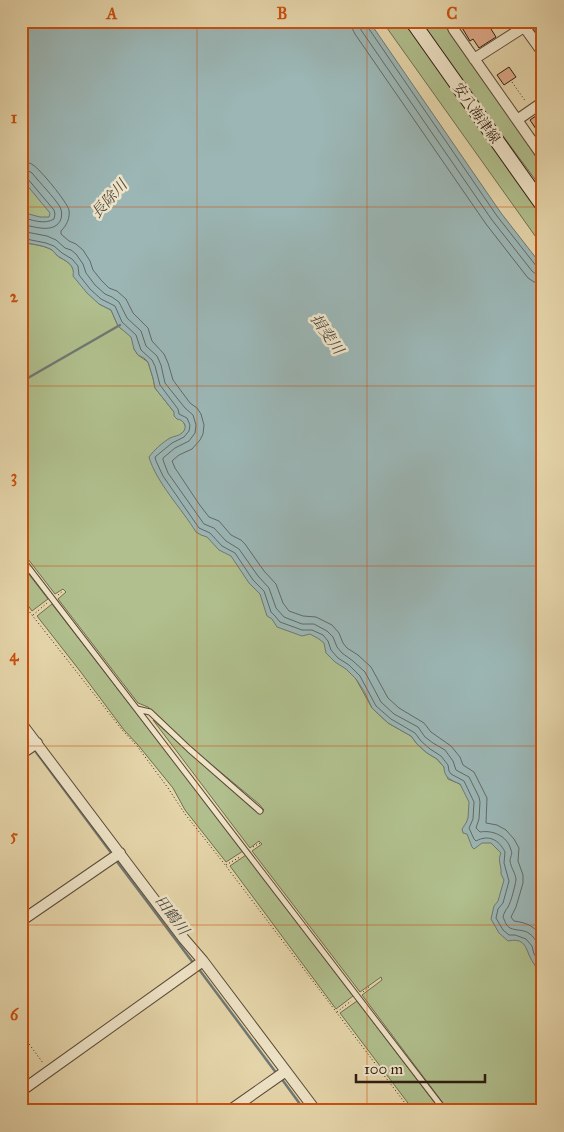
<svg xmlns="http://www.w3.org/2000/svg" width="564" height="1132" font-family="'IM FELL Great Primer','Noto Serif JP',serif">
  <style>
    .green { fill: #b0bf8d; stroke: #6e6e50 }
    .water { fill: #9bb6b5; stroke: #6f7874 }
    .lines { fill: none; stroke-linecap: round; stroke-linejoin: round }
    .shore { stroke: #646964; stroke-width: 1 }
    .stream { stroke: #6f7874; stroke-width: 2.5 }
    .building { fill: #dfaa8a; stroke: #2d1c12 }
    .service-casing { stroke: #5b4a38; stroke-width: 7 }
    .minor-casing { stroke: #5b4a38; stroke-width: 12 }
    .secondary-casing { stroke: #2d1c12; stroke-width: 16 }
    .path { stroke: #2d1c12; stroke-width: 1; stroke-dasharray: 1 2.5; stroke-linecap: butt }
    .service { stroke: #efe4c8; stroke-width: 5 }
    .minor { stroke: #efe4c8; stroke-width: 10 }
    .secondary { stroke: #efe4c8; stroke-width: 14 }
    .grid { fill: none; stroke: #cc500d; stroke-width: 1; stroke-opacity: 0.55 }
    .labels { text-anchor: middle; stroke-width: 5; stroke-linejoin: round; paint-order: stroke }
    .street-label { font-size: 14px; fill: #2d1c12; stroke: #efe4c8 }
    .water-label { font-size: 15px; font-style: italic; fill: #4e4a43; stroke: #efe4c8 }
    .neatline { fill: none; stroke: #cc500d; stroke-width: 2 }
    .grid-label { font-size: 16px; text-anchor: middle; font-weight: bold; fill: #cc500d }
  </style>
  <rect width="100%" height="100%" fill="#e6d6ab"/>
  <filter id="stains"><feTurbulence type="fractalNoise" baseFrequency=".004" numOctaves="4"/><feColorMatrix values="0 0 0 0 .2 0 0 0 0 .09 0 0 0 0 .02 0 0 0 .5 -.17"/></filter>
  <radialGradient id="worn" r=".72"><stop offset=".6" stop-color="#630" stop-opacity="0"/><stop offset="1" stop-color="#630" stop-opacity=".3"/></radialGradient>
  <!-- green -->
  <path class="green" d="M382 21H406L543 214V247Z
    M422 21H448L543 161V190L428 35Z
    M21 169 62 226 21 215Z
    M21 242C30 244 44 245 52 250 56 253 57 257 61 258 68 262 72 264 74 272L99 304 111 310 118 326 132 337 134 349 138 355 148 362 153 378 155 388 174 412 183 421 206 471 346 669 356 679 372 708 388 723 411 736 417 744 427 753 437 759 444 767 448 779 460 784 495 836 543 960V1111H449L362 995 382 980 381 977 360 992 252 851 262 844 259 841 250 848 153 720 259 813 264 810 259 804 188 745 148 707 138 703 58 599 66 592 63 589 55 594 21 550Z
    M21 564 48 599 32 611 21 596Z
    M52 604 243 851 226 862 185 810 173 788 138 745 124 730 80 671 37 616Z
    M246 855 353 996 336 1009 230 866Z
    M357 1001 441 1111H414L340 1013Z"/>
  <!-- water -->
  <path class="water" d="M21 21H369L501 213 543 267V976C538 970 532 962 529 955 525 944 522 938 508 941L499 933 491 919 494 906 498 901 504 880 501 874C502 866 497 861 501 853L491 843H482L474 849 472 847 467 834 463 833 462 829 466 823 468 818 469 802 460 784C451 780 444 778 444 767L437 759 427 753 417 744 411 736 388 723 372 708 364 691 356 679 346 669 335 662 326 653 324 643 319 639 310 634 302 636 277 627 272 619 267 616 260 594 249 583 231 556 219 550 207 537 201 535 196 532C182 509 156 482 149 457 154 450 163 442 170 438 174 436 179 436 182 433 188 428 185 420 177 419L174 416V412L155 388 153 378 148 362 144 358 138 355 134 349 131 337 118 326 111 310 99 304 87 293 73 276C75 266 68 262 61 258 57 256 55 253 52 250 44 245 30 244 21 242V212L40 217H49L50 213 21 178Z"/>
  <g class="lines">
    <!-- shore -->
    <path class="shore" d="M352 21V28L355 34 486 224 528 278 534 282 543 283
      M359 21 361 30 492 220 532 271 537 275H543
      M366 21 367 26 497 216 537 267 543 269
      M21 162C25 162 29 162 33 165 40 169 67 202 69 210 70 218 67 225 61 231V234L69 241 76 244 83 250 90 261 93 270 101 280 109 288 117 291 126 299 133 313 148 328 152 341 164 354 168 363 173 380 190 403 197 408 201 414 204 425 203 434 200 440 192 449 179 455 172 461 175 468 199 504 209 517 219 521 231 535 241 540 245 544 264 571 276 584 283 603 289 611 303 616 316 617 332 625 339 633 343 643 347 648 358 655 371 667 388 698 399 708 424 723 431 732 451 746 460 757 463 765 474 772 487 798 486 823 497 825 506 830 514 839 519 848 518 861 523 875V883L516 907 511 917 514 921C528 923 534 926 543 938
      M21 169 27 170 32 173C40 183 54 197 60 207 62 211 62 215 61 219 55 235 32 226 21 224
      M21 176 27 178 54 210 55 214 54 219C45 225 31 220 21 217
      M21 231 47 236 56 240 65 248 71 250 76 254 83 264 86 273 95 285 105 294 112 297 119 302 127 318 141 331 146 346 157 356 161 365 165 383 185 408 193 415 196 425 195 433 189 441 175 448 163 458V460L168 473 204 524 214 528 226 541 239 549 258 576 269 588 276 608 284 617 302 624H314L327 631 333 637 337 647 342 653 353 661 365 672 381 702 394 714 418 727 425 737 433 743 445 750 453 761 456 770 469 777 479 797 480 802 479 819 476 828 480 832C492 830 507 835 511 850 513 854 510 857 510 861 511 868 516 874 516 880 515 886 511 902 508 907 505 911 504 913 503 917 505 921 506 926 510 928 516 931 524 929 530 934 537 939 538 948 543 955
      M21 238 46 243 54 246 62 253 72 259 78 266 79 275 90 289 101 299 115 306 122 322 136 335 141 350 152 360 155 366 160 385 178 409 179 414 187 418 190 425 189 431 184 437 172 443 155 457 156 461 163 476 199 528 210 533 222 546 235 553 253 580 264 591 271 612 275 616 280 622 302 630H312L323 635 328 641 331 650 338 658 349 665 360 676 376 706 391 719 415 733 421 741 430 749 441 756 448 765 449 771 451 774 464 781 474 802 473 819 469 828 474 839 476 841C489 834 499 840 505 852L504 863 509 881 503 903 498 909 496 918 503 930 509 935H515L526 939 532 946 534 954 543 967"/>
    <!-- stream -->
    <path class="stream" d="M527 21 537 35 543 32
      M21 382 120 325
      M21 733 30 744
      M33 748 112 854
      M115 859 194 964
      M198 968 277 1074
      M281 1078 305 1111"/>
  </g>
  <!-- building -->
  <path class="building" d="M458 21H486L496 37 479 48 473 39 470 41Z
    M509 67 516 77 504 85 497 75Z
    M543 111V128L538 132 530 120Z"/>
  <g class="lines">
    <defs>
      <path id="service" d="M21 558 445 1111
        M137 709 150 712 189 749 260 811"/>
      <path id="minor" d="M450 21 454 30 543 157
        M520 21 543 53
        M474 59 524 27
        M517 120 543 102
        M21 723 184 939 203 961 316 1111
        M21 754 37 743
        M21 921 120 853
        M21 1091 203 961
        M229 1111 286 1071"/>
      <path id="secondary" d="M412 21 543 206"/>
    </defs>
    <!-- service casing -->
    <use href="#service" class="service-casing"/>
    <!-- minor casing -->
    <use href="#minor" class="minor-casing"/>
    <!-- secondary casing -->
    <use href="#secondary" class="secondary-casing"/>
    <!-- path -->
    <path class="path" d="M512 82 526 102
      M58 595 63 591
      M21 601 123 731 137 746 168 788 185 814 226 866 411 1111
      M33 615 47 603
      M253 847 262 842
      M226 865 240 857
      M363 992 370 986
      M337 1012 351 1001
      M21 1033 43 1063"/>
    <!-- service -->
    <use href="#service" class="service"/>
    <!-- minor -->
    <use href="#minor" class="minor"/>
    <!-- secondary -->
    <use href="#secondary" class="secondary"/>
  </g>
  <!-- grid -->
  <path class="grid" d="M197 21V1111M367 21V1111M21 207H543M21 386H543M21 566H543M21 746H543M21 925H543"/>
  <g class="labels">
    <!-- street labels -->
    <g class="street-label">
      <text transform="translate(477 113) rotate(55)" y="5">安八海津線</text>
    </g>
    <!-- water labels -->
    <g class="water-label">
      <text transform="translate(109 199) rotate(-48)" y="5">長除川</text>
      <text transform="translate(327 334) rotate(55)" y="5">揖斐川</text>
      <text transform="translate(172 915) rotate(53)" y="5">田鶴川</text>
    </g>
  </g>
  <!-- margin -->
  <rect width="564" height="1132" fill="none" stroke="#e6d6ab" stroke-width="55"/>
  <!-- scale -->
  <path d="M356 1074v8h129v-8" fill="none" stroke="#2d1c12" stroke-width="2.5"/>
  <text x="364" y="1074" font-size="15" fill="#2d1c12" stroke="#efe4c8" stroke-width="4" paint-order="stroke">100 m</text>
  <rect x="28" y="28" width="508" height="1076" class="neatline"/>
  <g class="grid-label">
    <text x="112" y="19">A</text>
    <text x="282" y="19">B</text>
    <text x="452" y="19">C</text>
    <text x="14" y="123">1</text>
    <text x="14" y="302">2</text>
    <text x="14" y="482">3</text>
    <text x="14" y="661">4</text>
    <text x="14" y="841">5</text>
    <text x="14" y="1020">6</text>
  </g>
  <rect width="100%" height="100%" filter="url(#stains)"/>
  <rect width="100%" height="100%" fill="url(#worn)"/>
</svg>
